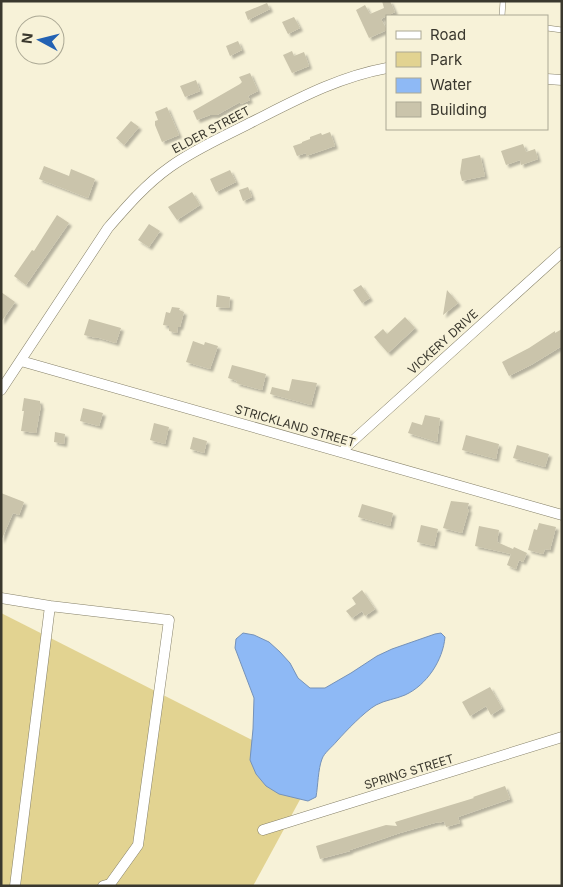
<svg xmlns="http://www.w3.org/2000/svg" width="563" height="887" font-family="Inter,sans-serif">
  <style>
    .green { fill: #e2d391 }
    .water { fill: #8eb9f5; stroke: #7592b9 }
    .building { fill: #cac4ab; filter: url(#shadow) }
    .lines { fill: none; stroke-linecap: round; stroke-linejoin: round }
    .service-casing { stroke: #868169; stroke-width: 6 }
    .minor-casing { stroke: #868169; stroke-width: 11 }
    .service { stroke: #fff; stroke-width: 5 }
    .minor { stroke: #fff; stroke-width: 10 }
    .labels { text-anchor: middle; stroke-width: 4; stroke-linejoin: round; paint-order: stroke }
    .street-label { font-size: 12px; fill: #3a382e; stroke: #f7f2d8 }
  </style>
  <defs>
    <filter id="shadow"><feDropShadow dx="3" dy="3" stdDeviation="1" flood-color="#0004"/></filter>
  </defs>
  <rect width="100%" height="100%" fill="#f7f2d8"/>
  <!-- green -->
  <path class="green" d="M1 613 315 772 253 886H1Z"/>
  <!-- water -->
  <path class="water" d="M243 633 254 635 269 642 280 652 290 663 298 678 310 688H325L351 673 377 656 392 649 435 634 441 633 445 637C443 660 427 685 405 695 396 699 385 700 376 705 364 712 346 731 337 741 332 747 324 753 322 759 318 769 318 786 316 797L308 801 279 794 266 786 256 774 250 760 253 729 254 698 235 648 236 639Z"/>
  <!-- building -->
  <path class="building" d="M382 1H390L395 12 381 19 387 30 369 38 356 10 365 5 370 14 384 8Z
    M267 3 270 9 248 20 245 12Z
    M294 17 300 28 288 34 282 22Z
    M238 41 242 50 230 56 226 46Z
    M292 51 294 56 304 52 309 66 292 73 283 55Z
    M250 73 258 91 248 96 250 100 241 104 240 102 217 115H210L197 120 193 111 240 84 242 82 239 77Z
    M196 80 200 91 185 97 180 86Z
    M167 107 179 135 162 142 155 125V121L158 120 155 112Z
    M131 121 139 127 124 145 116 138Z
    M330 132 335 146 306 156V153L297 156 293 146 302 143V142L310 139V137L321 133 322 135Z
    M523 144 526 152 535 149 538 159 521 165 520 160 506 165 501 151Z
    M480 155 485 176 462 181 460 173 462 159Z
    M44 166 69 176 71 169 95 179 88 198 39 179Z
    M230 170 236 182 216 192 210 179Z
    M248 187 252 197 243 201 239 190Z
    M192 192 200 205 177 220 168 207Z
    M57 215 69 223 26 285 14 276 32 250 34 251Z
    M149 224 160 231 149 247 138 240Z
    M361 285 370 298 362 303 353 290Z
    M447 290 458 303 443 315Z
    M1 292 15 302 1 322Z
    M217 295 230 297 229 308 216 307Z
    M172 307 180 308 179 310 184 312 180 327H178L177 333 169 331V326L163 325 166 312 170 313Z
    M405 317 415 328 388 353 374 337 383 329 387 334Z
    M89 319 121 328 116 343 96 337V338L84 335Z
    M562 329V346L531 365 509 376 502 362 529 348 555 331V333Z
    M193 341 204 345 205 342 218 346 210 369 186 362Z
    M232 365 266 374 262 390 236 383 237 381 228 378Z
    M292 379 317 383 311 405 270 394 272 387 289 391Z
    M24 398 40 401V405H41L36 433 21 431 24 411H22Z
    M83 408 103 413 99 426 80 421Z
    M425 415 440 418 437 442 408 433 412 422 422 425Z
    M154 423 169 427 165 444 150 440Z
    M55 432 65 434 64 444 54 442Z
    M466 435 499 444 496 459 462 450Z
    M193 437 207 441 204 453 190 449Z
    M517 445 549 454 545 467 513 458Z
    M1 493 24 502 19 515 13 513 1 541Z
    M451 501 469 503 467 509H469L462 533 443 528Z
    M362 504 393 513 390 526 358 517Z
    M539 523 556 527 550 550 545 549 543 554 528 550 534 529 537 530Z
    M421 525 438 529 434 546 417 542Z
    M479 526 499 530 497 542 513 549 514 547 527 553 523 562 519 560 516 569 507 565 511 554 475 546Z
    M362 590 375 609 365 616 362 611 352 618 346 611 356 604 352 598Z
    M490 687 502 708 491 715 486 706 470 716 462 702Z
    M505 786 510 799 458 817 460 823 446 827 444 821 439 823 438 822 400 833 350 850V851L320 859 316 846 386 825 397 826 395 822 474 798 473 797Z"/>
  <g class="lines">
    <defs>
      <path id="service" d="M502 16 503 1
        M547 28 562 30"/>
      <path id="minor" d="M547 79 562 80
        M21 361 562 515
        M1 390 108 228C127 206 146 184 170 167 195 149 223 137 250 123 294 101 337 77 387 68
        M344 452 346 447 562 252
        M1 598 50 606 15 886
        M50 606 169 620 138 845 110 884 103 886
        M263 830 562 737"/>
    </defs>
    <!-- service casing -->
    <use href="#service" class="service-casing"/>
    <!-- minor casing -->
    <use href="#minor" class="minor-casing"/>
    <!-- service -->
    <use href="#service" class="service"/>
    <!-- minor -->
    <use href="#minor" class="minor"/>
  </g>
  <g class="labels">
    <!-- street labels -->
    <g class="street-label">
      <text transform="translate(211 130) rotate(-28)" y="4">ELDER STREET</text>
      <text transform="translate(443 342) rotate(-42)" y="4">VICKERY DRIVE</text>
      <text transform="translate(295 426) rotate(16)" y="4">STRICKLAND STREET</text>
      <text transform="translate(409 772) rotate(-17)" y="4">SPRING STREET</text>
    </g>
  </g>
  <!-- border -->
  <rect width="563" height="887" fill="none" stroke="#3a382e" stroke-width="5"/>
  <!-- legend -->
  <rect x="386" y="15" width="162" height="115" fill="#f7f2d8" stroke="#aba894"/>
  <rect x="396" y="31" width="25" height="8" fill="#ffffff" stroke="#aba894"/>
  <text x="430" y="40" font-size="15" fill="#3a382e">Road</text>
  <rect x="396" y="52" width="25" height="15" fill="#e2d391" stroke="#aba894"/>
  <text x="430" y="65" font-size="15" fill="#3a382e">Park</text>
  <rect x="396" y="78" width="25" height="15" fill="#8eb9f5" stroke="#aba894"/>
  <text x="430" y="90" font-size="15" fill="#3a382e">Water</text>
  <rect x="396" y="102" width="25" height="15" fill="#cac4ab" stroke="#aba894"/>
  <text x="430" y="115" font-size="15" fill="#3a382e">Building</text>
  <!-- north arrow -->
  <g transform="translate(40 40) rotate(277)"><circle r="24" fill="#f7f2d8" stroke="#aba894"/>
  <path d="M0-4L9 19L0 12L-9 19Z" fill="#2362b3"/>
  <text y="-8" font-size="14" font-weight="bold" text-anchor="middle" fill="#3a382e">N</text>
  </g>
</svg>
